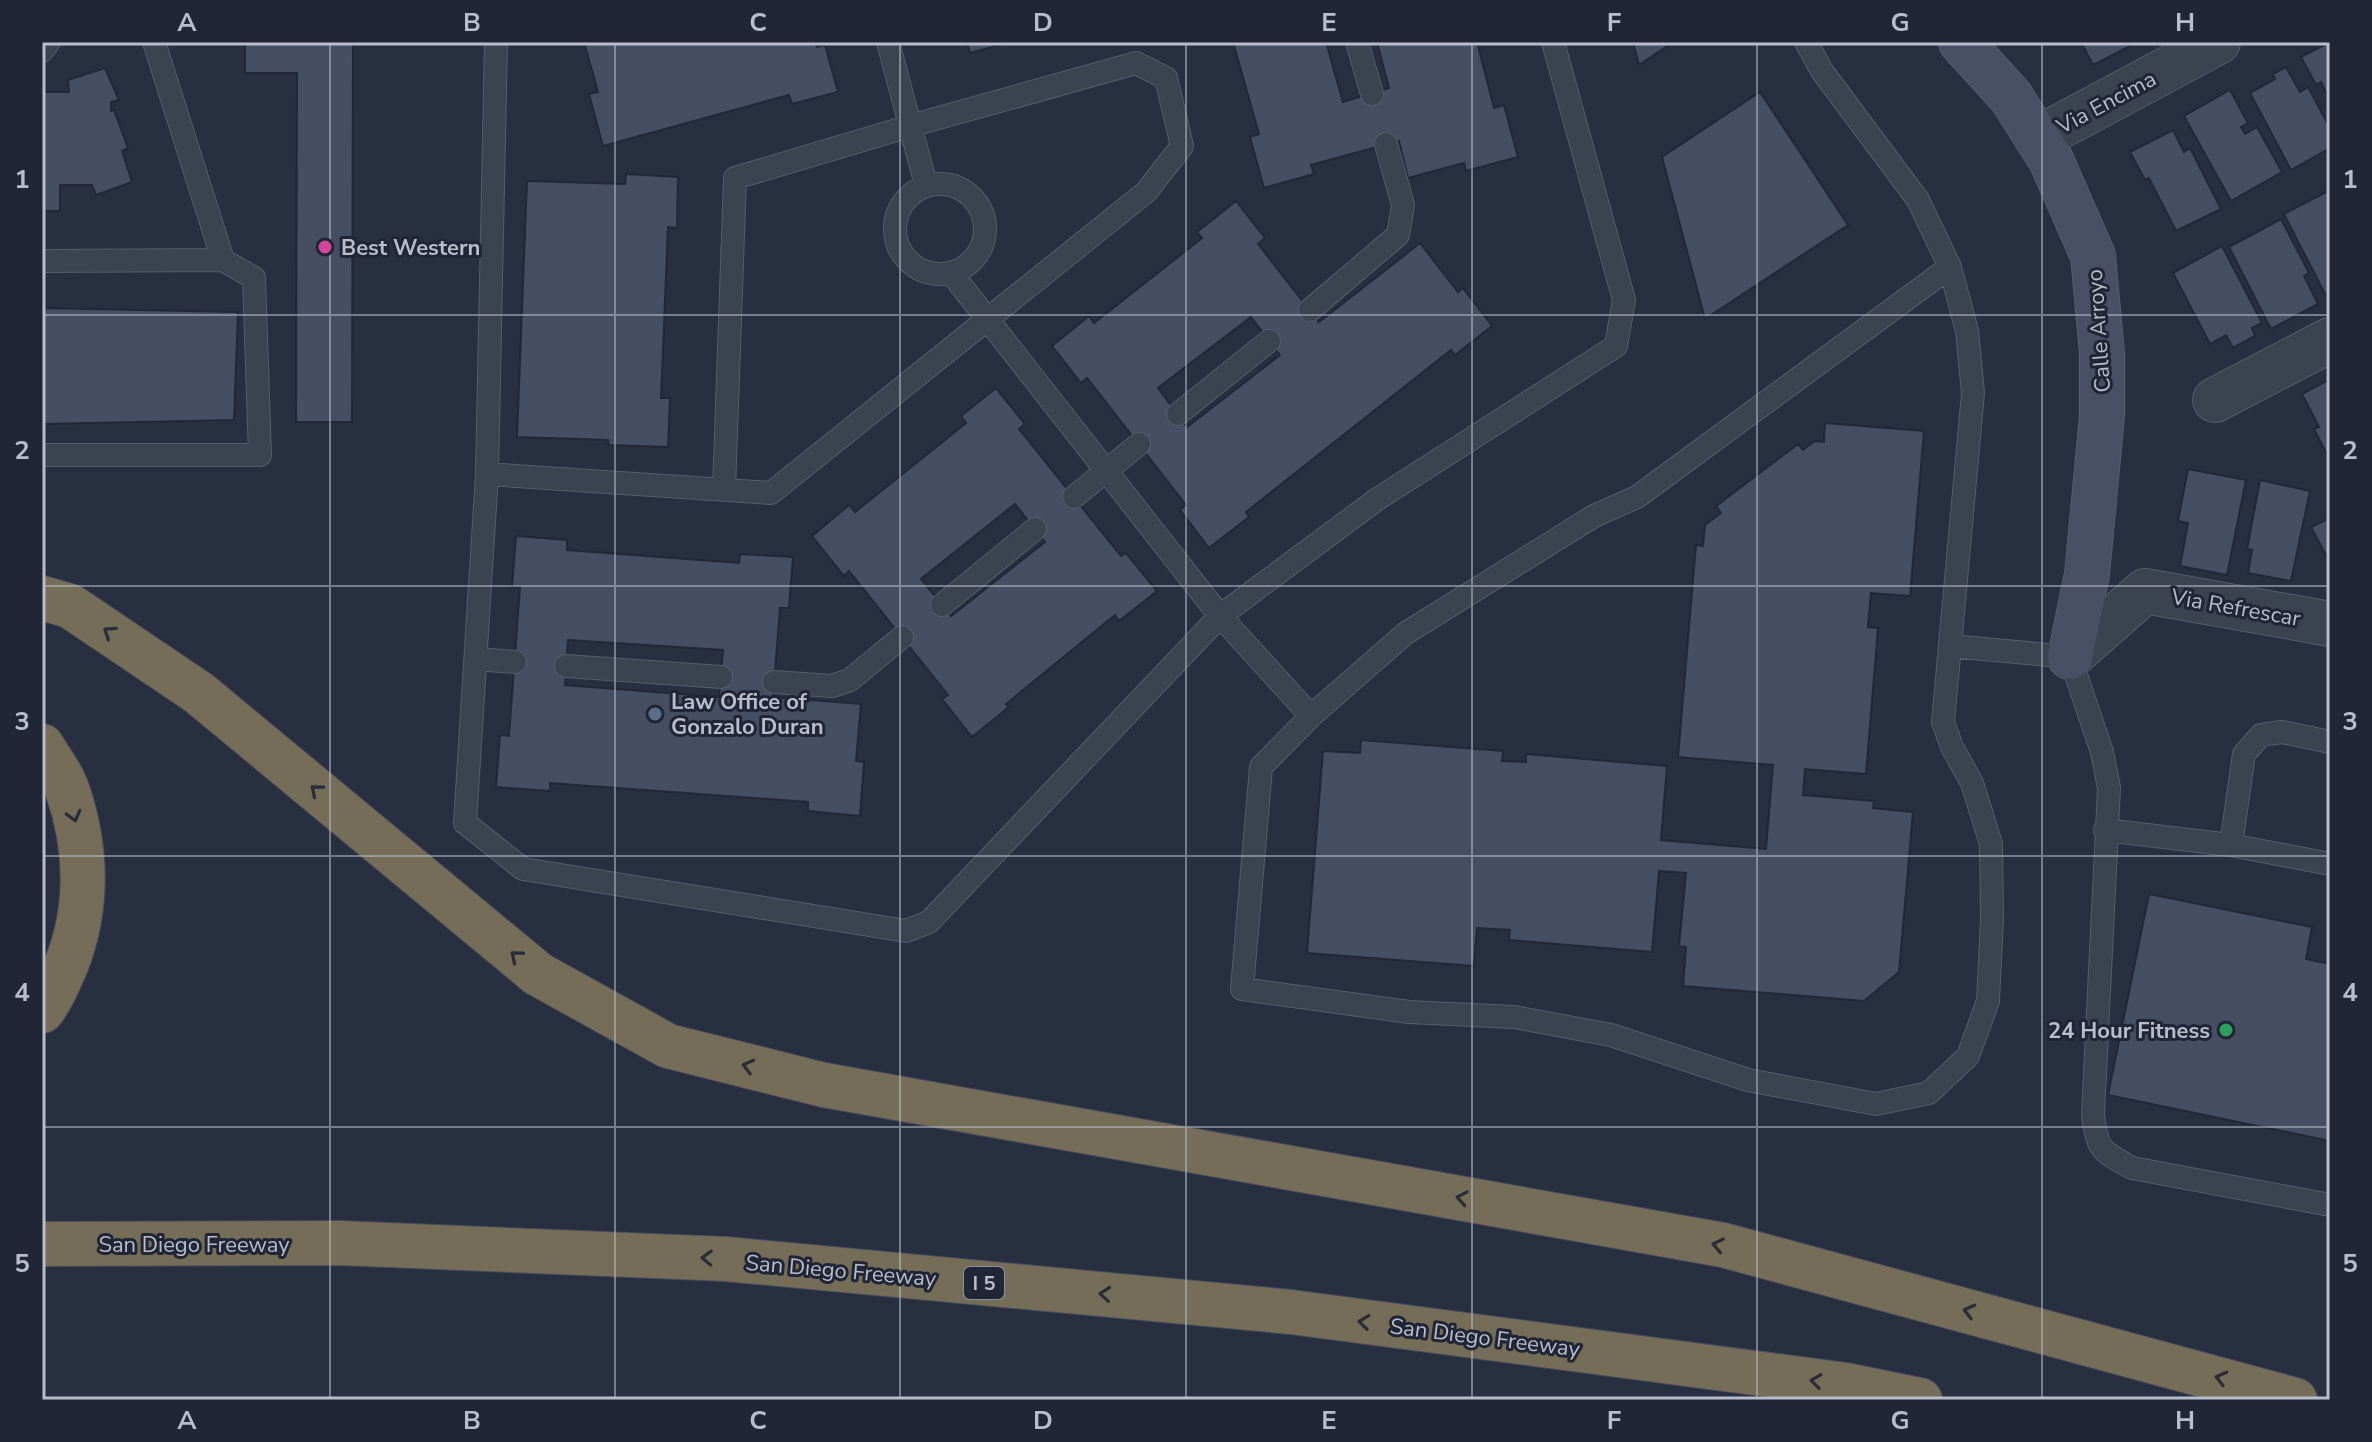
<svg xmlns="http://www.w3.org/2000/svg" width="2372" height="1442" font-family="'Nunito Sans',sans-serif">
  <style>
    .building { fill: #464f62; stroke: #222838; stroke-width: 2; fill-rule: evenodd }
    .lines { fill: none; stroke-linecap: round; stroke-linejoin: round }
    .lane-casing { stroke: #565d6b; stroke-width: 24 }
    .street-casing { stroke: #565d6b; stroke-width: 46 }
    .secondary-casing { stroke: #565d6b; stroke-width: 46 }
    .highway-casing { stroke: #464c5b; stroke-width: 46 }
    .lane { stroke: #3b4250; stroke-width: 22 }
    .street { stroke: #3b4250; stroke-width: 44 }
    .secondary { stroke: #495063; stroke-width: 44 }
    .highway { stroke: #766d58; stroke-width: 44 }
    .oneway { stroke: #292d39 }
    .grid { fill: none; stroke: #b8bdcb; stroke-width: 2; stroke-opacity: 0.55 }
    .hotel-dot { fill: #d1479c; stroke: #202636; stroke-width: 3 }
    .service-dot { fill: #5c6f8a; stroke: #202636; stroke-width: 3 }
    .leisure-dot { fill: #2e9e5b; stroke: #202636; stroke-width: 3 }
    .labels { text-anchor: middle; stroke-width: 6; stroke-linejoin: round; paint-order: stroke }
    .shield { fill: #202636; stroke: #8a909e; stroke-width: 2 }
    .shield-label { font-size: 20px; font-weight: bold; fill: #b8bdcb }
    .street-label { font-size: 22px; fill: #b8bdcb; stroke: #202636 }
    .poi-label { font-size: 22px; font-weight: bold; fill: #b8bdcb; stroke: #202636; text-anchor: start }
    .neatline { fill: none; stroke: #b8bdcb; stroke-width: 3 }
    .grid-label { font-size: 26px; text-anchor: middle; font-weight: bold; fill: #b8bdcb }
  </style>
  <rect width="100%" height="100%" fill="#272f40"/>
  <!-- building -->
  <path class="building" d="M245 42H353L352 422H296L297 73H245Z
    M584 42H815L817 47 825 45 838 92 792 104 789 95 603 146 589 94 598 92Z
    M967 42H1010L970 53Z
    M1233 42H1326L1343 102 1389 88 1377 42H1477L1494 108 1504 105 1518 157 1466 171 1464 163 1408 178 1399 141 1311 165 1314 174 1264 188 1250 137 1259 134Z
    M1633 42H1673L1639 65Z
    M2081 42H2138L2093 65Z
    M2330 42V101L2321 82 2316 85 2301 57Z
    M2286 67 2300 92 2308 87 2330 128V148L2291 170 2250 93 2275 79 2273 74Z
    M105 68 119 100 111 102V111L114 110 128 148 122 151 132 182 96 195 92 185H60V211H42V92H69L68 80Z
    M2230 90 2248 123 2241 127 2245 134 2257 127 2282 172 2231 201 2184 116Z
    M1760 92 1848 225 1705 319 1662 157Z
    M2173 130 2184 152 2190 148 2221 209 2176 231 2149 178 2145 180 2130 152Z
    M626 174 678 177 677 228 668 227 661 398H670L668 447 609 445 608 440 517 437 527 181 625 184Z
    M2330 190V292L2325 294 2284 214Z
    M1236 201 1265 238 1258 244 1319 322 1420 243 1458 292 1463 288 1492 326 1455 355 1451 350 1246 512 1249 517 1209 548 1180 510 1186 505 1087 378 1081 383 1052 346 1089 316 1094 323 1202 238 1197 232ZM1251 317 1280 355 1187 427 1158 388Z
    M2281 219 2309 273 2304 276 2318 304 2271 329 2229 247Z
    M2222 246 2262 323 2252 328 2255 336 2233 348 2226 335 2210 344 2173 273Z
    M42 308 238 312 234 420 42 424Z
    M2330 379V460L2314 429 2319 427 2302 394Z
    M996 388 1025 424 1019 429 1121 556 1126 553 1157 591 1119 621 1115 615 1006 704 1009 707 972 737 942 699 948 695 849 571 844 576 812 536 849 505 855 512 966 423 961 416ZM1015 504 1045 542 951 616 921 579Z
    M1825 423 1924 431 1910 596 1871 593 1868 627 1878 628 1866 774 1805 769 1803 795 1874 801 1873 808 1913 812 1899 972 1864 1001 1683 986 1686 947 1679 946 1686 873 1659 871 1652 952 1509 940 1510 930 1477 928 1474 966 1307 953 1323 751 1360 753 1361 740 1503 751 1502 761 1526 762V754L1667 766 1661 840 1766 849 1773 765 1678 757 1696 545 1703 546 1705 525 1721 513 1716 506 1798 444 1803 450 1815 441 1824 442Z
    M2188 469 2246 480 2227 575 2180 566 2188 523 2178 521Z
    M2260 480 2310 491 2291 581 2248 573 2252 550 2247 549Z
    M2330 518V563L2311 527Z
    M516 536 567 540V550L739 563 740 554 793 557 789 608H780L773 697 861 704 856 761 864 762 860 816 808 811V802L550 783V791L496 787 500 735 509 736 520 587H512ZM568 640 723 650 719 697 565 685Z
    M2149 894 2312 927 2306 959 2330 964V1141L2108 1095Z"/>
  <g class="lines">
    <defs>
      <path id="lane" d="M496 42 487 474 465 823 523 869 906 931 929 922 1220 616 1376 500 1616 346 1624 300 1553 42
        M888 42 926 185
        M1357 42 1372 94
        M1806 42 1822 71 1918 200 1950 267 1967 331 1973 393 1943 722 1952 747 1972 783 1991 844 1992 919 1988 1001 1968 1056 1929 1093 1876 1104 1748 1080 1611 1035 1514 1017 1409 1012 1242 989 1261 767 1311 716 1406 633 1594 516 1637 497 1950 267
        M42 51 49 42
        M895 229a45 45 0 1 1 90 0a45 45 0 1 1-90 0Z
        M42 261 223 260 154 42
        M952 274 1220 616 1311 716
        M1310 310 1398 235 1403 205 1386 144
        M1178 414 1269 341
        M42 455H260L254 278 223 260
        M487 474 771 493 1146 192 1182 146 1166 78 1136 63 910 126 735 178 724 490
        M1074 497 1139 444
        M942 605 1035 529
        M1951 646 2070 657 2102 752 2109 788 2093 1114C2097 1150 2101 1151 2132 1168L2330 1205
        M476 659 515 662
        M566 666 721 677
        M774 682 832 686 850 680 902 637
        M2105 830 2231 845 2244 754 2261 735 2282 732 2330 742
        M2231 845 2330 864"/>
      <path id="street" d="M2037 139 2218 42
        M2215 400 2330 340
        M2070 657 2145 591 2330 624"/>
      <path id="secondary" d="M1961 42 2011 97 2051 160 2093 256 2102 353V416L2087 574 2070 657"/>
      <path id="highway" d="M42 598 70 606 199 693 538 974 668 1046 824 1085 1723 1245 2295 1400
        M42 746C50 760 62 774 67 789 89 852 89 918 60 979 55 990 50 1001 42 1011
        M42 1244 340 1243 726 1259 1291 1312 1846 1385 1920 1400"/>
    </defs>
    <!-- lane casing -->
    <use href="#lane" class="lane-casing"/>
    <!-- street casing -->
    <use href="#street" class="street-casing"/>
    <!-- secondary casing -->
    <use href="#secondary" class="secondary-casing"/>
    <!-- highway casing -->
    <use href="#highway" class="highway-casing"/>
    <!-- lane -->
    <use href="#lane" class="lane"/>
    <!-- street -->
    <use href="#street" class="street"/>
    <!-- secondary -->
    <use href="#secondary" class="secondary"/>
    <!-- highway -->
    <use href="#highway" class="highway"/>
  </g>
  <!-- one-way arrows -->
  <defs><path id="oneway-chevron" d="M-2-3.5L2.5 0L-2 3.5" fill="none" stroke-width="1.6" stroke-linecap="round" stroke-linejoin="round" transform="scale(2)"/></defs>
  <g class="oneway">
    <use href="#oneway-chevron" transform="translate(109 632) rotate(-146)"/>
    <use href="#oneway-chevron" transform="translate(316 790) rotate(-140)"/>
    <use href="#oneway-chevron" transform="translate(74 816) rotate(75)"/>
    <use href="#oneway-chevron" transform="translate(516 956) rotate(-140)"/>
    <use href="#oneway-chevron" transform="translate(748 1066) rotate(-166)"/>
    <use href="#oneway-chevron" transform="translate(1462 1198) rotate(-170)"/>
    <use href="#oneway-chevron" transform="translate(1718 1245) rotate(-168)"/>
    <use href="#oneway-chevron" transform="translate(707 1258) rotate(-178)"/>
    <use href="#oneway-chevron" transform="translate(1105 1294) rotate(-175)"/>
    <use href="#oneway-chevron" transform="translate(1969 1311) rotate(-165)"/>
    <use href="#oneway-chevron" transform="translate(1364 1322) rotate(-173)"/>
    <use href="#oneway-chevron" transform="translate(2221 1378) rotate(-165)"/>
    <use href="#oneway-chevron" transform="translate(1816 1381) rotate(-173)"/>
  </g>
  <!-- grid -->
  <path class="grid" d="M330 42V1400M615 42V1400M900 42V1400M1186 42V1400M1472 42V1400M1757 42V1400M2042 42V1400M42 315H2330M42 586H2330M42 856H2330M42 1127H2330"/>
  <!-- markers -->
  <circle class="hotel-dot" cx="325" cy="247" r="8"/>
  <circle class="service-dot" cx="655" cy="714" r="8"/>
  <circle class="leisure-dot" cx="2226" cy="1030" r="8"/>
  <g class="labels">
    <!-- shield labels -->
    <rect class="shield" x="964" y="1267" width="40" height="32" rx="6"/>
    <g class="shield-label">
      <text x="984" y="1290">I 5</text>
    </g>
    <!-- street labels -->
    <g class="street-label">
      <text transform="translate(2106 102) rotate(-28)" y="8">Via Encima</text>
      <text transform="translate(2098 331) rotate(-94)" y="8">Calle Arroyo</text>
      <text transform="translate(2236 607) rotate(10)" y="8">Via Refrescar</text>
      <text x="194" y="1252">San Diego Freeway</text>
      <text transform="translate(841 1270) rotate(5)" y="8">San Diego Freeway</text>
      <text transform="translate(1485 1337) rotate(7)" y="8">San Diego Freeway</text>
    </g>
    <!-- poi labels -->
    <g class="poi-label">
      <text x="341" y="255">Best Western</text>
      <text x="671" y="709">Law Office of<tspan x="671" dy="25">Gonzalo Duran</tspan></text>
      <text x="2210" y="1038" text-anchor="end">24 Hour Fitness</text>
    </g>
  </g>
  <!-- border -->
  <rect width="2372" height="1442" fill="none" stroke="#202636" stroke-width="88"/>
  <rect x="44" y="44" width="2284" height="1354" class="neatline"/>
  <g class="grid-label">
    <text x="187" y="31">A</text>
    <text x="472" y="31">B</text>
    <text x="758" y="31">C</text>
    <text x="1043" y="31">D</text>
    <text x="1329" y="31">E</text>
    <text x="1614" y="31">F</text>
    <text x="1900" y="31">G</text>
    <text x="2185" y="31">H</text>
    <text x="22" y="188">1</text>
    <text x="2350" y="188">1</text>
    <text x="22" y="459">2</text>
    <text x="2350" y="459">2</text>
    <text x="22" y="730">3</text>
    <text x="2350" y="730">3</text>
    <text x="22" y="1001">4</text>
    <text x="2350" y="1001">4</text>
    <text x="22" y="1272">5</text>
    <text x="2350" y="1272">5</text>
    <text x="187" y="1429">A</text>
    <text x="472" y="1429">B</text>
    <text x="758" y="1429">C</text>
    <text x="1043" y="1429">D</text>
    <text x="1329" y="1429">E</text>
    <text x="1614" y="1429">F</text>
    <text x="1900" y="1429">G</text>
    <text x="2185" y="1429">H</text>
  </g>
</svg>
